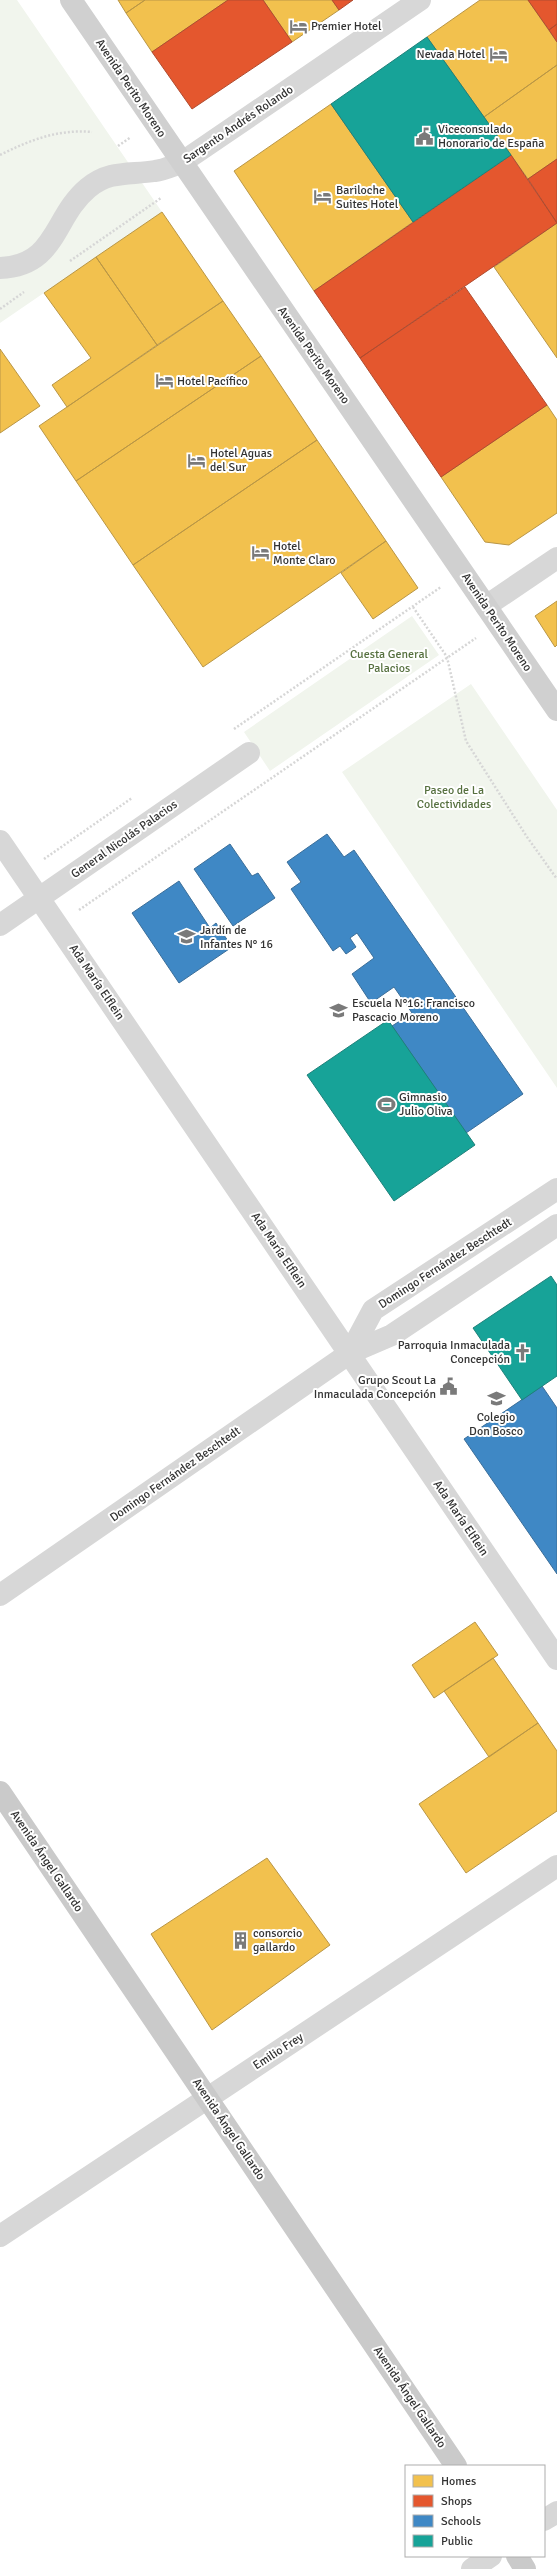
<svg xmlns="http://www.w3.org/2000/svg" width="557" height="2569" font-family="Signika,sans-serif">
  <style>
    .green { fill: #f1f5ed }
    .homes { fill: #f2c14e; stroke: #b99646 }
    .shops { fill: #e4572e; stroke: #af4c30 }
    .schools { fill: #3f88c5; stroke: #3b6e99 }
    .public { fill: #17a398; stroke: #1f817a }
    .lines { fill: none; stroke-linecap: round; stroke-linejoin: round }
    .path { stroke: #d6d6d6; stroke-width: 2.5; stroke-dasharray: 2 2; stroke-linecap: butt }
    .minor { stroke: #d7d7d7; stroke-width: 22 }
    .tertiary { stroke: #d7d7d7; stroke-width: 22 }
    .secondary { stroke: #d0d0d0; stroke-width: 22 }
    .primary { stroke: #cacaca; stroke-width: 22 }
    .labels { text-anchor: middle; stroke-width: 4; stroke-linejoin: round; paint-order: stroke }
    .poi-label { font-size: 12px; fill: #333; stroke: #fff; text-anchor: start }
    .street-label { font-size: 12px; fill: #333; stroke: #fff }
    .park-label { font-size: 12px; fill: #56703f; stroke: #fff }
  </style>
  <rect width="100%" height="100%" fill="#fff"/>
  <!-- green -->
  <path class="green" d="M0 0H17L162 212 0 323Z
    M412 616 439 655 270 771 244 732Z
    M471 684 557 810V1088L342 772Z"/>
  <!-- homes -->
  <path class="homes" d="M118 0H145L126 13Z
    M145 0H228L152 52 126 13Z
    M263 0H332L339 10 292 42Z
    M480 0H528L557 42V65L484 117 427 37Z
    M557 65V159L528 179 484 117Z
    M331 104 413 222 314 291 234 171Z
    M162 212 223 301 157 345 96 257Z
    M557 223V358L494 267Z
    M96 257 157 345 67 407 52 385 91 358 44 293Z
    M223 301 261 356 76 481 39 426Z
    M0 349 40 406 0 433Z
    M261 356 317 440 133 565 76 481Z
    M547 405 557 420V513L509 545 485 542 441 477Z
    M317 440 386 541 203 667 133 565Z
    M386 541 418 588 373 619 341 573Z
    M557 601V645L555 647 535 616Z
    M475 1622 498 1655 434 1698 412 1665Z
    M493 1658 538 1723 489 1757 444 1691Z
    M538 1723 557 1751V1811L466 1873 419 1804Z
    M267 1858 330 1945 212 2030 151 1934Z"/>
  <!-- shops -->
  <path class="shops" d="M228 0H263L292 42 192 109 152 52Z
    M332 0H353L339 10Z
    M528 0H557V24L549 30Z
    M557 24V42L549 30Z
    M511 155 557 223 360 358 314 291Z
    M557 159V223L528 179Z
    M465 287 547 405 441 477 360 358Z"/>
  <!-- schools -->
  <path class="schools" d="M327 834 344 857 354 850 523 1094 466 1133 392 1026 412 1013 394 987 371 1003 352 974 374 958 357 933 350 938 356 947 346 954 340 946 333 951 291 889 301 882 287 862Z
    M230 844 252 876 258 873 275 898 233 926 194 869Z
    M179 881 210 928 216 923 232 947 179 983 132 913Z
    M542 1386 557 1408V1574L464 1439Z"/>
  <!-- public -->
  <path class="public" d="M427 37 511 155 413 222 331 104Z
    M388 1020 475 1145 394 1201 307 1075Z
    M551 1276 557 1285V1376L522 1400 473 1328Z"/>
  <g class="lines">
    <!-- path -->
    <path class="path" d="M118 146 131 137
      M0 155C30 140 58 129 92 132
      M70 261 161 198
      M0 309 24 292
      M413 607 447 657 466 741 527 837 557 879
      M234 729 441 587
      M44 859 132 798
      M79 910 476 638"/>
    <!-- minor -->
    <path class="minor" d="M0 268C57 266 53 217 88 188 110 170 129 175 155 171 164 170 172 166 181 163L420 0
      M0 841 557 1659
      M0 925 249 753
      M557 1189 373 1310 350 1353 392 1335 557 1225
      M0 1595 350 1353
      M0 2236 557 1866
      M544 2520 557 2512
      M472 2569 491 2556"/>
    <!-- tertiary -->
    <path class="tertiary" d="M486 606 557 558"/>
    <!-- secondary -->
    <path class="secondary" d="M71 0 557 710"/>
    <!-- primary -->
    <path class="primary" d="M0 1792 456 2466
      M517 2556 525 2569"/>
  </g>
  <!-- icons -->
  <defs>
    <symbol id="hotel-bare" viewBox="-9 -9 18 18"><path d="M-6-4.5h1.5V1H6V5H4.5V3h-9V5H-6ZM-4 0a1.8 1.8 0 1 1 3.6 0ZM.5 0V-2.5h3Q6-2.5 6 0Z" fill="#7a7a7a" stroke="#fff" stroke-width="2.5" paint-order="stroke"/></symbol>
    <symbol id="civic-bare" viewBox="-9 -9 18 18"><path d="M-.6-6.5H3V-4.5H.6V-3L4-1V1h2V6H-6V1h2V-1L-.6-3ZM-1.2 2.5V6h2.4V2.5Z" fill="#7a7a7a" stroke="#fff" stroke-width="2.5" paint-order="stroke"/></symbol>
    <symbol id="school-bare" viewBox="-9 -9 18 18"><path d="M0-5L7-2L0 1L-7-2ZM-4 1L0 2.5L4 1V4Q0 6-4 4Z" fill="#7a7a7a" stroke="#fff" stroke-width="2.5" paint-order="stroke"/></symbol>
    <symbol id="stadium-bare" viewBox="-9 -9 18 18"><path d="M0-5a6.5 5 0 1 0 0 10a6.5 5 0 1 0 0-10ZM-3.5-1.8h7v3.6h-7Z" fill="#7a7a7a" stroke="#fff" stroke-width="2.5" paint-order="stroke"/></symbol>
    <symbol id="church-bare" viewBox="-9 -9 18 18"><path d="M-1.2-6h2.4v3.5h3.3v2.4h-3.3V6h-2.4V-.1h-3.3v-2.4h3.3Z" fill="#7a7a7a" stroke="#fff" stroke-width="2.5" paint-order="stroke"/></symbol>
    <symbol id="building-bare" viewBox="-9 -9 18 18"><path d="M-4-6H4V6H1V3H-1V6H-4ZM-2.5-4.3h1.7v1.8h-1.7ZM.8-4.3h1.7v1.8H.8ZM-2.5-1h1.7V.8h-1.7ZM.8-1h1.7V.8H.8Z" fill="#7a7a7a" stroke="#fff" stroke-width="2.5" paint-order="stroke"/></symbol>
  </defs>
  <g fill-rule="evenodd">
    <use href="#hotel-bare" x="286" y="14" width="25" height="25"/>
    <use href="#hotel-bare" x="486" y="42" width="25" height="25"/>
    <use href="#civic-bare" x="412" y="124" width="25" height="25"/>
    <use href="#hotel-bare" x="310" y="184" width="25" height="25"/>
    <use href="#hotel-bare" x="152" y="368" width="25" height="25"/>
    <use href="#hotel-bare" x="184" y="448" width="25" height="25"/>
    <use href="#hotel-bare" x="248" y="540" width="25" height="25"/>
    <use href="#school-bare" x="174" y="924" width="25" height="25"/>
    <use href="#school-bare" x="326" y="998" width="25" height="25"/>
    <use href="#stadium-bare" x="374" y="1092" width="25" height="25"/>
    <use href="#church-bare" x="510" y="1340" width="25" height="25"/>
    <use href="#civic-bare" x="436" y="1374" width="25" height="25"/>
    <use href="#school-bare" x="484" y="1386" width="25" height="25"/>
    <use href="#building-bare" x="228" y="1928" width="25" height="25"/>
  </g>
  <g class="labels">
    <!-- poi labels -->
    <g class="poi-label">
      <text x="311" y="30">Premier Hotel</text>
      <text x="485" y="58" text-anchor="end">Nevada Hotel</text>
      <text x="438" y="133">Viceconsulado<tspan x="438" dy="14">Honorario de España</tspan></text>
      <text x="336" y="194">Bariloche<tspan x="336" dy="14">Suites Hotel</tspan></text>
      <text x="177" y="385">Hotel Pacífico</text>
      <text x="210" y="457">Hotel Aguas<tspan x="210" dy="14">del Sur</tspan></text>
      <text x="273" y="550">Hotel<tspan x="273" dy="14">Monte Claro</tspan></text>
      <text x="200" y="934">Jardín de<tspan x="200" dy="14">Infantes N° 16</tspan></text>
      <text x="352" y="1007">Escuela N°16: Francisco<tspan x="352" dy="14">Pascacio Moreno</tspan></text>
      <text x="399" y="1101">Gimnasio<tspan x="399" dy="14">Julio Oliva</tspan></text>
      <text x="510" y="1349" text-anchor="end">Parroquia Inmaculada<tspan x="510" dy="14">Concepción</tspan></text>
      <text x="436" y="1384" text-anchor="end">Grupo Scout La<tspan x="436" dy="14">Inmaculada Concepción</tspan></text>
      <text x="496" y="1421" text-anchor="middle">Colegio<tspan x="496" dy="14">Don Bosco</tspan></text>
      <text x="253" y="1937">consorcio<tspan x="253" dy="14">gallardo</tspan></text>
    </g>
    <!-- street labels -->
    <g class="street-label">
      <text transform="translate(131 88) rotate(56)" y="4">Avenida Perito Moreno</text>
      <text transform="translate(238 124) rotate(-34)" y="4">Sargento Andrés Rolando</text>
      <text transform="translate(314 355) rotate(55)" y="4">Avenida Perito Moreno</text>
      <text transform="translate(497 622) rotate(56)" y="4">Avenida Perito Moreno</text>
      <text transform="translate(124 839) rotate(-35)" y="4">General Nicolás Palacios</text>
      <text transform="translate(97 982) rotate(56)" y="4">Ada María Elflein</text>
      <text transform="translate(279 1250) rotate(56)" y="4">Ada María Elflein</text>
      <text transform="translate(445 1263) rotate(-33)" y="4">Domingo Fernández Beschtedt</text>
      <text transform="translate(175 1474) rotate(-35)" y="4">Domingo Fernández Beschtedt</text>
      <text transform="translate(461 1518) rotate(56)" y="4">Ada María Elflein</text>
      <text transform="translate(47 1861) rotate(56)" y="4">Avenida Ángel Gallardo</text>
      <text transform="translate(278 2051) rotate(-33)" y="4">Emilio Frey</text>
      <text transform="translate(229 2129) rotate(56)" y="4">Avenida Ángel Gallardo</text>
      <text transform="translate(410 2397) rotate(56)" y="4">Avenida Ángel Gallardo</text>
    </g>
    <!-- park labels -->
    <g class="park-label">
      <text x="389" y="658">Cuesta General<tspan x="389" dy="14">Palacios</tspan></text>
      <text x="454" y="794">Paseo de La<tspan x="454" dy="14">Colectividades</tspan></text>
    </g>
  </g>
  <!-- legend -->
  <rect x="405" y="2465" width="140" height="92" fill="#ffffff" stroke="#adadad"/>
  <rect x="413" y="2475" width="20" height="12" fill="#f2c14e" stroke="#adadad"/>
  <text x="441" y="2485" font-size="12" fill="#333333">Homes</text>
  <rect x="413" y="2495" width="20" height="12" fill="#e4572e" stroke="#adadad"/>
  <text x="441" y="2505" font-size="12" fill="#333333">Shops</text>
  <rect x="413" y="2515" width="20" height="12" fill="#3f88c5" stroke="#adadad"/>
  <text x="441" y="2525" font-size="12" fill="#333333">Schools</text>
  <rect x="413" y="2535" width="20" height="12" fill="#17a398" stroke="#adadad"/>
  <text x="441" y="2545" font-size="12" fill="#333333">Public</text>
</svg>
